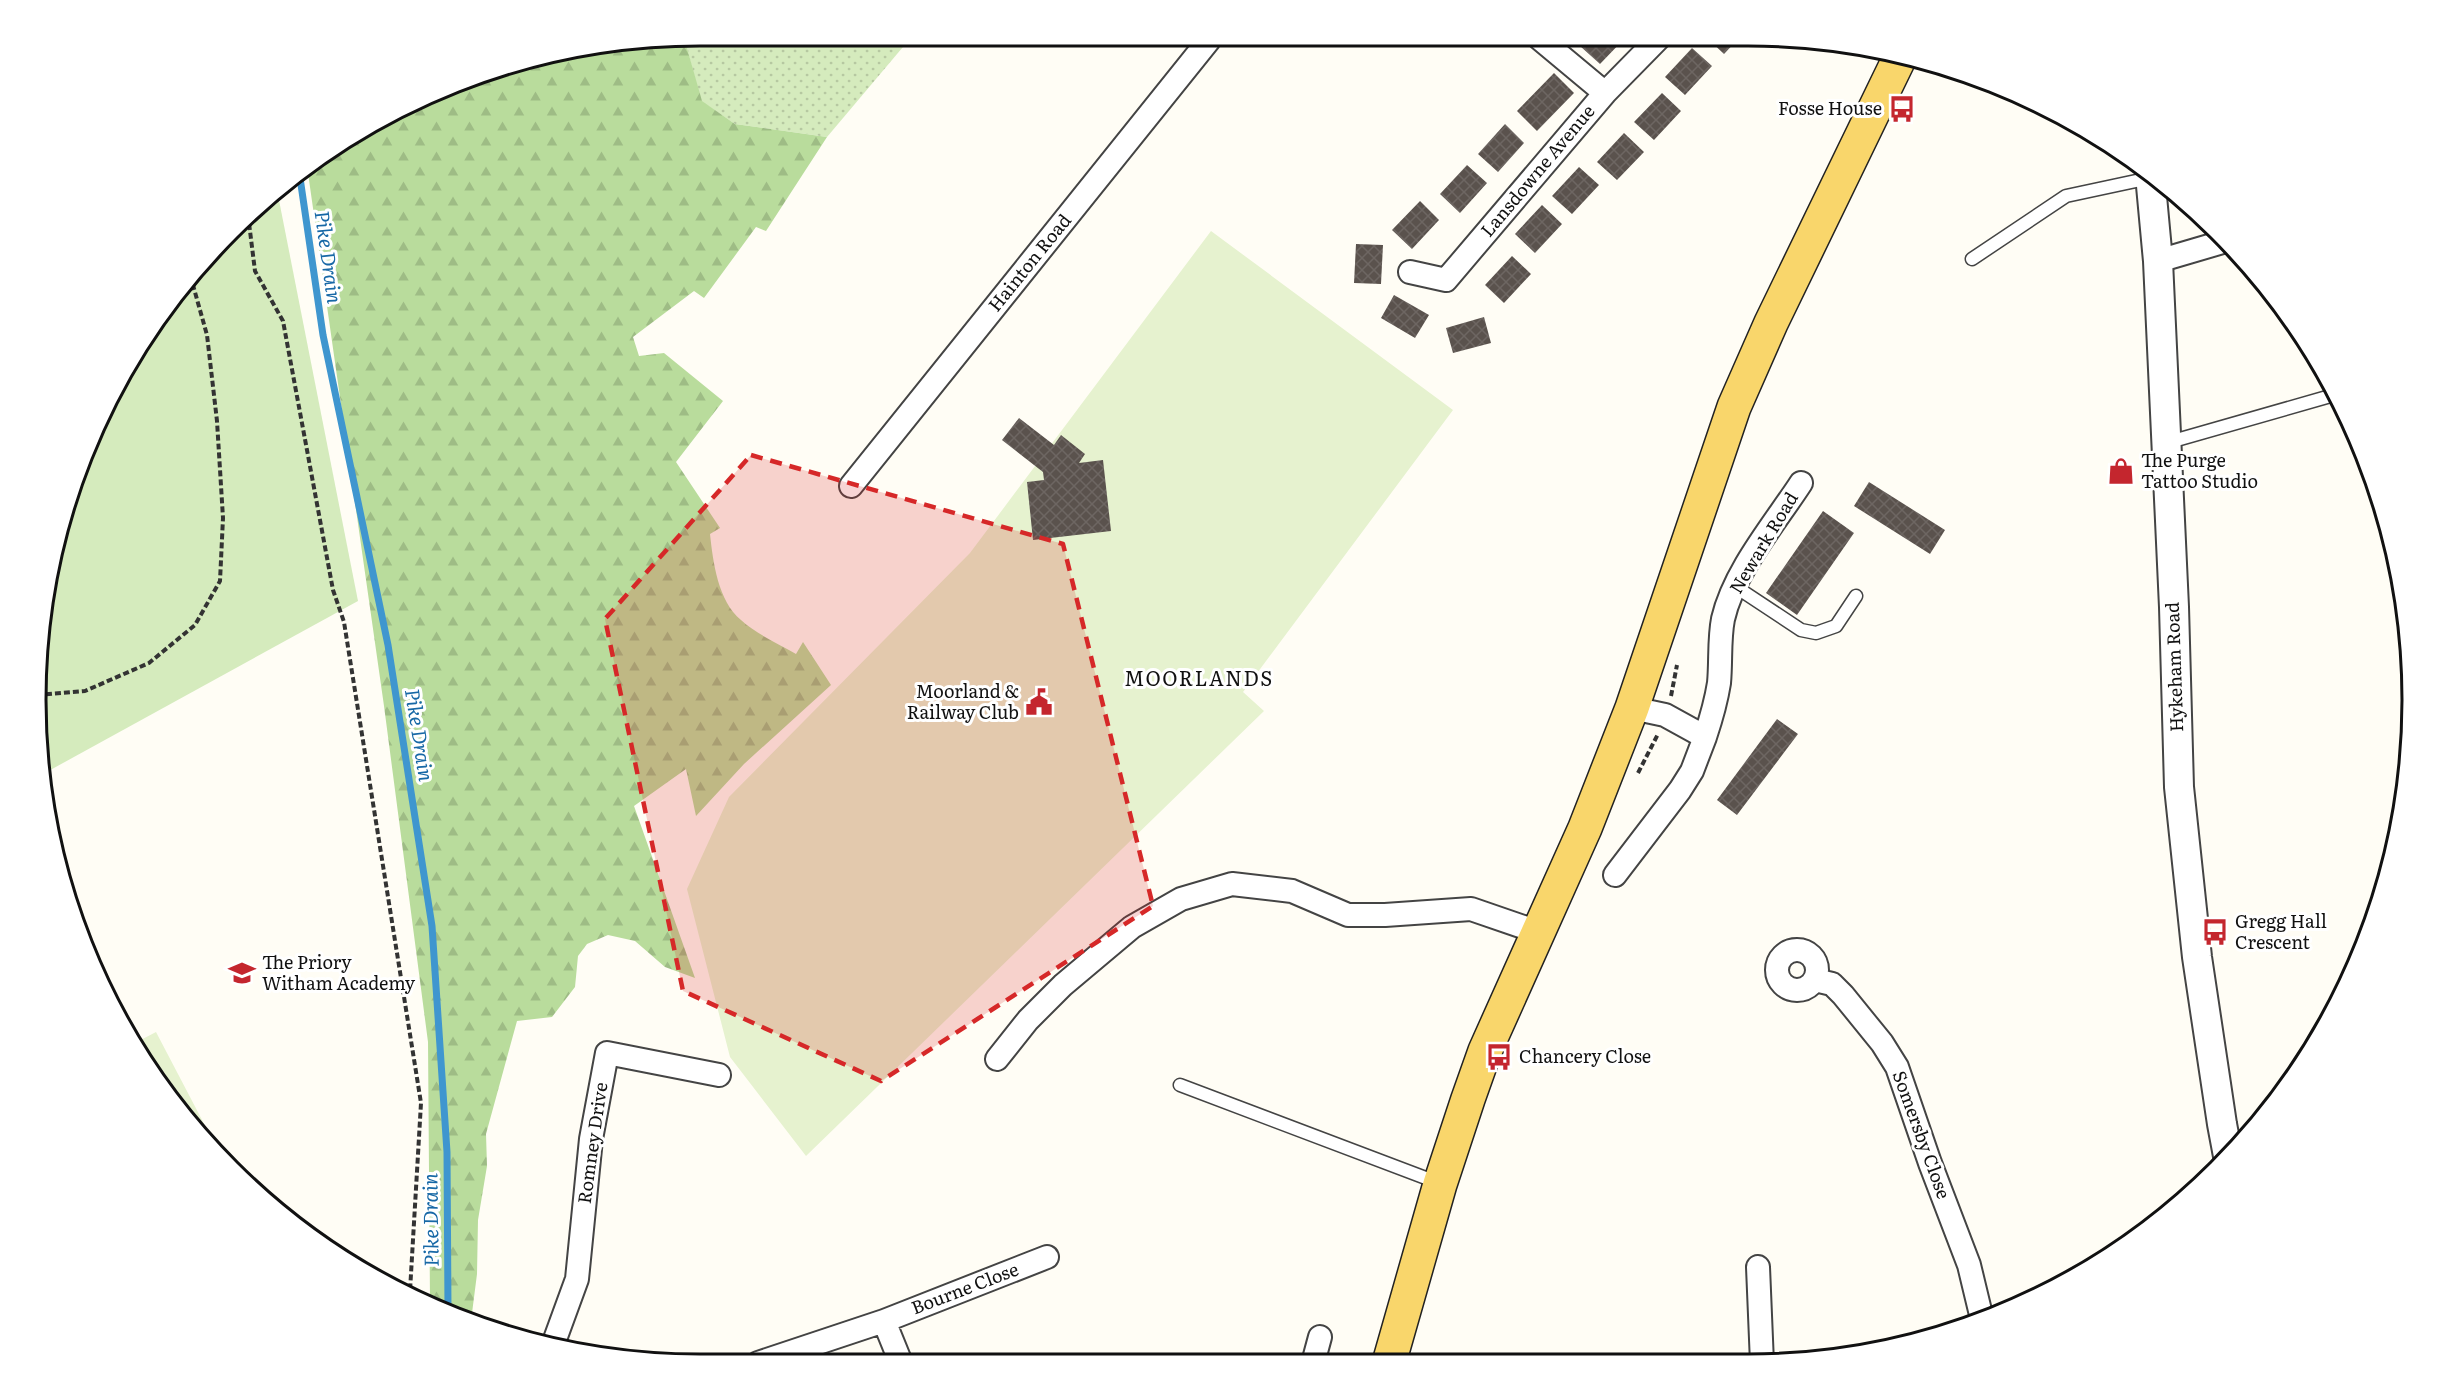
<svg xmlns="http://www.w3.org/2000/svg" width="2448" height="1400" font-family="Literata,serif">
  <style>
    .grass { fill: url(#grass-dots) }
    .forest { fill: url(#forest-firs) }
    .park { fill: #d5ebbd }
    .pitch { fill: #e6f2cf }
    .lines { fill: none; stroke-linecap: round; stroke-linejoin: round }
    .stream { stroke: #3f96cf; stroke-width: 7 }
    .building { fill: url(#building-cross-hatch) }
    .service-casing { stroke: #444; stroke-width: 15 }
    .minor-casing { stroke: #444; stroke-width: 26 }
    .tertiary-casing { stroke: #444; stroke-width: 32 }
    .primary-casing { stroke: #222; stroke-width: 36 }
    .path { stroke: #333; stroke-width: 4; stroke-dasharray: 6 3; stroke-linecap: butt }
    .service { stroke: #fff; stroke-width: 12 }
    .minor { stroke: #fff; stroke-width: 22 }
    .tertiary { stroke: #fff; stroke-width: 28 }
    .primary { stroke: #f9d66b; stroke-width: 33 }
    .marked { fill: #d62828; fill-opacity: 0.2; stroke: #d62828; stroke-width: 4.5; stroke-dasharray: 12 8; stroke-linejoin: round }
    .labels { text-anchor: middle; stroke-width: 6; stroke-linejoin: round; paint-order: stroke }
    .poi-label { font-size: 18px; fill: #111; stroke: #fff; text-anchor: start }
    .street-label { font-size: 18px; fill: #111; stroke: #fff }
    .water-label { font-size: 20px; font-style: italic; fill: #1768a6; stroke: #fff }
    .neighbourhood-label { font-size: 20px; letter-spacing: 1.5px; fill: #111; stroke: #fff }
    .rim { fill: none; stroke: #111; stroke-width: 3 }
  </style>
  <defs>
    <pattern id="grass-dots" width="8" height="8" patternUnits="userSpaceOnUse" patternTransform="scale(1.5)"><rect width="8" height="8" fill="#d5ebbd"/><path d="M2 2h.1M6 6h.1" fill="none" stroke="#b6c8a1" stroke-width="1.8" stroke-linecap="round"/></pattern>
    <pattern id="forest-firs" width="22" height="20" patternUnits="userSpaceOnUse" patternTransform="scale(1.5)"><rect width="22" height="20" fill="#b9dc9c"/><path d="M5 1l3.5 6h-7zM16 11l3.5 6h-7z" fill="#9ebc85"/></pattern>
    <pattern id="building-cross-hatch" width="8" height="8" patternUnits="userSpaceOnUse" patternTransform="scale(1.5)"><rect width="8" height="8" fill="#5a524d"/><path d="M0 0l8 8M0 8l8-8" fill="none" stroke="#6d6662"/></pattern>
  </defs>
  <rect width="100%" height="100%" fill="#fffdf5"/>
  <!-- grass -->
  <path class="grass" d="M685 41H908L827 137 735 124 701 101Z"/>
  <!-- forest -->
  <path class="forest" d="M685 41 702 101 735 124 827 137 766 231 756 227 704 298 694 291 633 337 639 356 664 353 723 401 676 462 720 528 710 534C713 562 718 601 741 620 756 634 779 644 796 654L803 642 831 685 744 764 696 816 686 769 634 806 695 978 665 967 635 941 608 935 587 944 578 956 575 987 552 1017 517 1021 486 1134 487 1166 478 1220 477 1274 471 1321 430 1301 428 1042 384 706 307 166 406 105 487 71 613 42Z"/>
  <!-- park -->
  <path class="park" d="M277 190 358 601 43 774 36 700 59 528 104 407 148 331 230 231Z"/>
  <!-- pitch -->
  <path class="pitch" d="M1211 231 1453 410 1243 692 1264 711 806 1156 730 1057 687 889 729 797 970 553Z
    M156 1032 212 1139 208 1142 173 1104 133 1044Z"/>
  <g class="lines">
    <!-- stream -->
    <path class="stream" d="M299 171 323 335 388 645 432 926 447 1152 448 1310"/>
  </g>
  <!-- building -->
  <path class="building" d="M1587 38H1625L1600 64 1580 46Z
    M1707 38H1739L1724 54Z
    M1692 48 1712 66 1685 95 1665 77Z
    M1554 73 1574 93 1537 131 1517 111Z
    M1662 93 1681 111 1654 140 1634 122Z
    M1505 124 1524 143 1498 172 1478 154Z
    M1624 133 1644 152 1617 180 1597 162Z
    M1467 165 1487 183 1460 213 1440 194Z
    M1579 167 1599 185 1572 214 1552 196Z
    M1420 201 1439 220 1412 249 1392 230Z
    M1542 205 1562 224 1535 253 1515 234Z
    M1356 244 1383 245 1381 284 1354 283Z
    M1512 256 1531 274 1504 303 1485 285Z
    M1394 295 1429 315 1415 338 1381 318Z
    M1484 317 1491 343 1453 353 1446 328Z
    M1019 418 1054 445 1061 435 1085 454 1079 463 1103 460 1111 531 1033 540 1027 482 1044 480 1043 472 1002 440Z
    M1869 482 1945 530 1930 554 1854 506Z
    M1823 511 1854 533 1797 615 1766 593Z
    M1777 719 1798 734 1737 815 1717 800Z"/>
  <g class="lines">
    <defs>
      <path id="service" d="M1972 259 2066 196 2150 178
        M2166 443 2334 395
        M1736 587 1801 630 1816 633 1836 626 1856 596
        M1180 1085 1439 1183"/>
      <path id="minor" d="M1539 38 1605 93
        M2158 261 2226 241
        M1410 272 1446 280 1605 93 1659 38
        M851 486 1209 40
        M1632 708 1665 715 1705 737C1711 719 1716 702 1719 683 1721 662 1719 639 1723 619 1734 571 1775 523 1801 483
        M1615 875 1680 790 1692 771 1705 737
        M1777 970a20 20 0 1 1 40 0a20 20 0 1 1-40 0Z
        M1815 980 1832 984 1843 995 1882 1043 1897 1067 1930 1163 1969 1265 1982 1319
        M997 1059 1028 1020 1063 985 1132 927 1181 899 1232 884 1292 891 1348 915H1385L1471 909 1538 932
        M1758 1267 1762 1363
        M554 1342 577 1279 591 1139 607 1053 719 1075
        M758 1363 884 1321
        M901 1363 884 1321 1047 1257
        M1313 1363 1320 1337"/>
      <path id="tertiary" d="M2150 175 2158 261 2174 607 2179 787 2197 957 2222 1124 2228 1156"/>
      <path id="primary" d="M1389 1363 1440 1184 1468 1099 1485 1051 1585 828 1632 708 1734 407 1771 323 1899 59"/>
    </defs>
    <!-- service casing -->
    <use href="#service" class="service-casing"/>
    <!-- minor casing -->
    <use href="#minor" class="minor-casing"/>
    <!-- tertiary casing -->
    <use href="#tertiary" class="tertiary-casing"/>
    <!-- primary casing -->
    <use href="#primary" class="primary-casing"/>
    <!-- path -->
    <path class="path" d="M248 215 255 271 283 321 333 590 344 622 421 1103 410 1291
      M37 695 85 691 149 663 195 625 220 581 223 518 217 421 207 335 191 278
      M1671 696 1677 665
      M1638 773 1658 734"/>
    <!-- service -->
    <use href="#service" class="service"/>
    <!-- minor -->
    <use href="#minor" class="minor"/>
    <!-- tertiary -->
    <use href="#tertiary" class="tertiary"/>
    <!-- primary -->
    <use href="#primary" class="primary"/>
  </g>
  <!-- marked area -->
  <path class="marked" d="M751 455 1063 544 1153 906 881 1081 683 991 605 619Z"/>
  <!-- icons -->
  <defs>
    <symbol id="bus-bare" viewBox="-9 -9 18 18"><path d="M-5-6H5V4H4V6H2V4H-2V6H-4V4H-5ZM-3.5-4V0h7V-4ZM-3.5 1.2v1.5H-2V1.2ZM2 1.2v1.5H3.5V1.2Z" fill="#c4262e" stroke="#fff" stroke-width="2.5" paint-order="stroke"/></symbol>
    <symbol id="shop-bare" viewBox="-9 -9 18 18"><path d="M-5-2.5h2.3a2.7 3.5 0 0 1 5.4 0H5L5.5 6h-11ZM-1.5-2.5h3a1.5 2.3 0 0 0-3 0Z" fill="#c4262e" stroke="#fff" stroke-width="2.5" paint-order="stroke"/></symbol>
    <symbol id="civic-bare" viewBox="-9 -9 18 18"><path d="M-.6-6.5H3V-4.5H.6V-3L4-1V1h2V6H-6V1h2V-1L-.6-3ZM-1.2 2.5V6h2.4V2.5Z" fill="#c4262e" stroke="#fff" stroke-width="2.5" paint-order="stroke"/></symbol>
    <symbol id="school-bare" viewBox="-9 -9 18 18"><path d="M0-5L7-2L0 1L-7-2ZM-4 1L0 2.5L4 1V4Q0 6-4 4Z" fill="#c4262e" stroke="#fff" stroke-width="2.5" paint-order="stroke"/></symbol>
  </defs>
  <g fill-rule="evenodd">
    <use href="#bus-bare" x="1883" y="90" width="38" height="38"/>
    <use href="#shop-bare" x="2102" y="452" width="38" height="38"/>
    <use href="#civic-bare" x="1020" y="683" width="38" height="38"/>
    <use href="#bus-bare" x="2196" y="913" width="38" height="38"/>
    <use href="#school-bare" x="223" y="954" width="38" height="38"/>
    <use href="#bus-bare" x="1480" y="1038" width="38" height="38"/>
  </g>
  <g class="labels">
    <!-- poi labels -->
    <g class="poi-label">
      <text x="1882" y="115" text-anchor="end">Fosse House</text>
      <text x="2141" y="467">The Purge<tspan x="2141" dy="21">Tattoo Studio</tspan></text>
      <text x="1019" y="698" text-anchor="end">Moorland &amp;<tspan x="1019" dy="21">Railway Club</tspan></text>
      <text x="2235" y="928">Gregg Hall<tspan x="2235" dy="21">Crescent</tspan></text>
      <text x="262" y="969">The Priory<tspan x="262" dy="21">Witham Academy</tspan></text>
      <text x="1519" y="1063">Chancery Close</text>
    </g>
    <!-- street labels -->
    <g class="street-label">
      <text transform="translate(1538 171) rotate(-50)" y="6">Lansdowne Avenue</text>
      <text transform="translate(1030 263) rotate(-51)" y="6">Hainton Road</text>
      <text transform="translate(1764 543) rotate(-59)" y="6">Newark Road</text>
      <text transform="translate(2175 667) rotate(-92)" y="6">Hykeham Road</text>
      <text transform="translate(1921 1135) rotate(70)" y="6">Somersby Close</text>
      <text transform="translate(593 1143) rotate(-82)" y="6">Romney Drive</text>
      <text transform="translate(965 1289) rotate(-21)" y="6">Bourne Close</text>
    </g>
    <!-- water labels -->
    <g class="water-label">
      <text transform="translate(328 257) rotate(82)" y="7">Pike Drain</text>
      <text transform="translate(419 735) rotate(81)" y="7">Pike Drain</text>
      <text transform="translate(431 1220) rotate(-91)" y="7">Pike Drain</text>
    </g>
    <!-- neighbourhood labels -->
    <g class="neighbourhood-label">
      <text x="1199" y="686">MOORLANDS</text>
    </g>
  </g>
  <!-- crop -->
  <path d="M0 0H2448V1400H0ZM700 46H1748A654 654 0 0 1 2402 700V700A654 654 0 0 1 1748 1354H700A654 654 0 0 1 46 700V700A654 654 0 0 1 700 46Z" fill="#fff" fill-rule="evenodd"/>
  <path class="rim" d="M700 46H1748A654 654 0 0 1 2402 700V700A654 654 0 0 1 1748 1354H700A654 654 0 0 1 46 700V700A654 654 0 0 1 700 46Z"/>
</svg>
